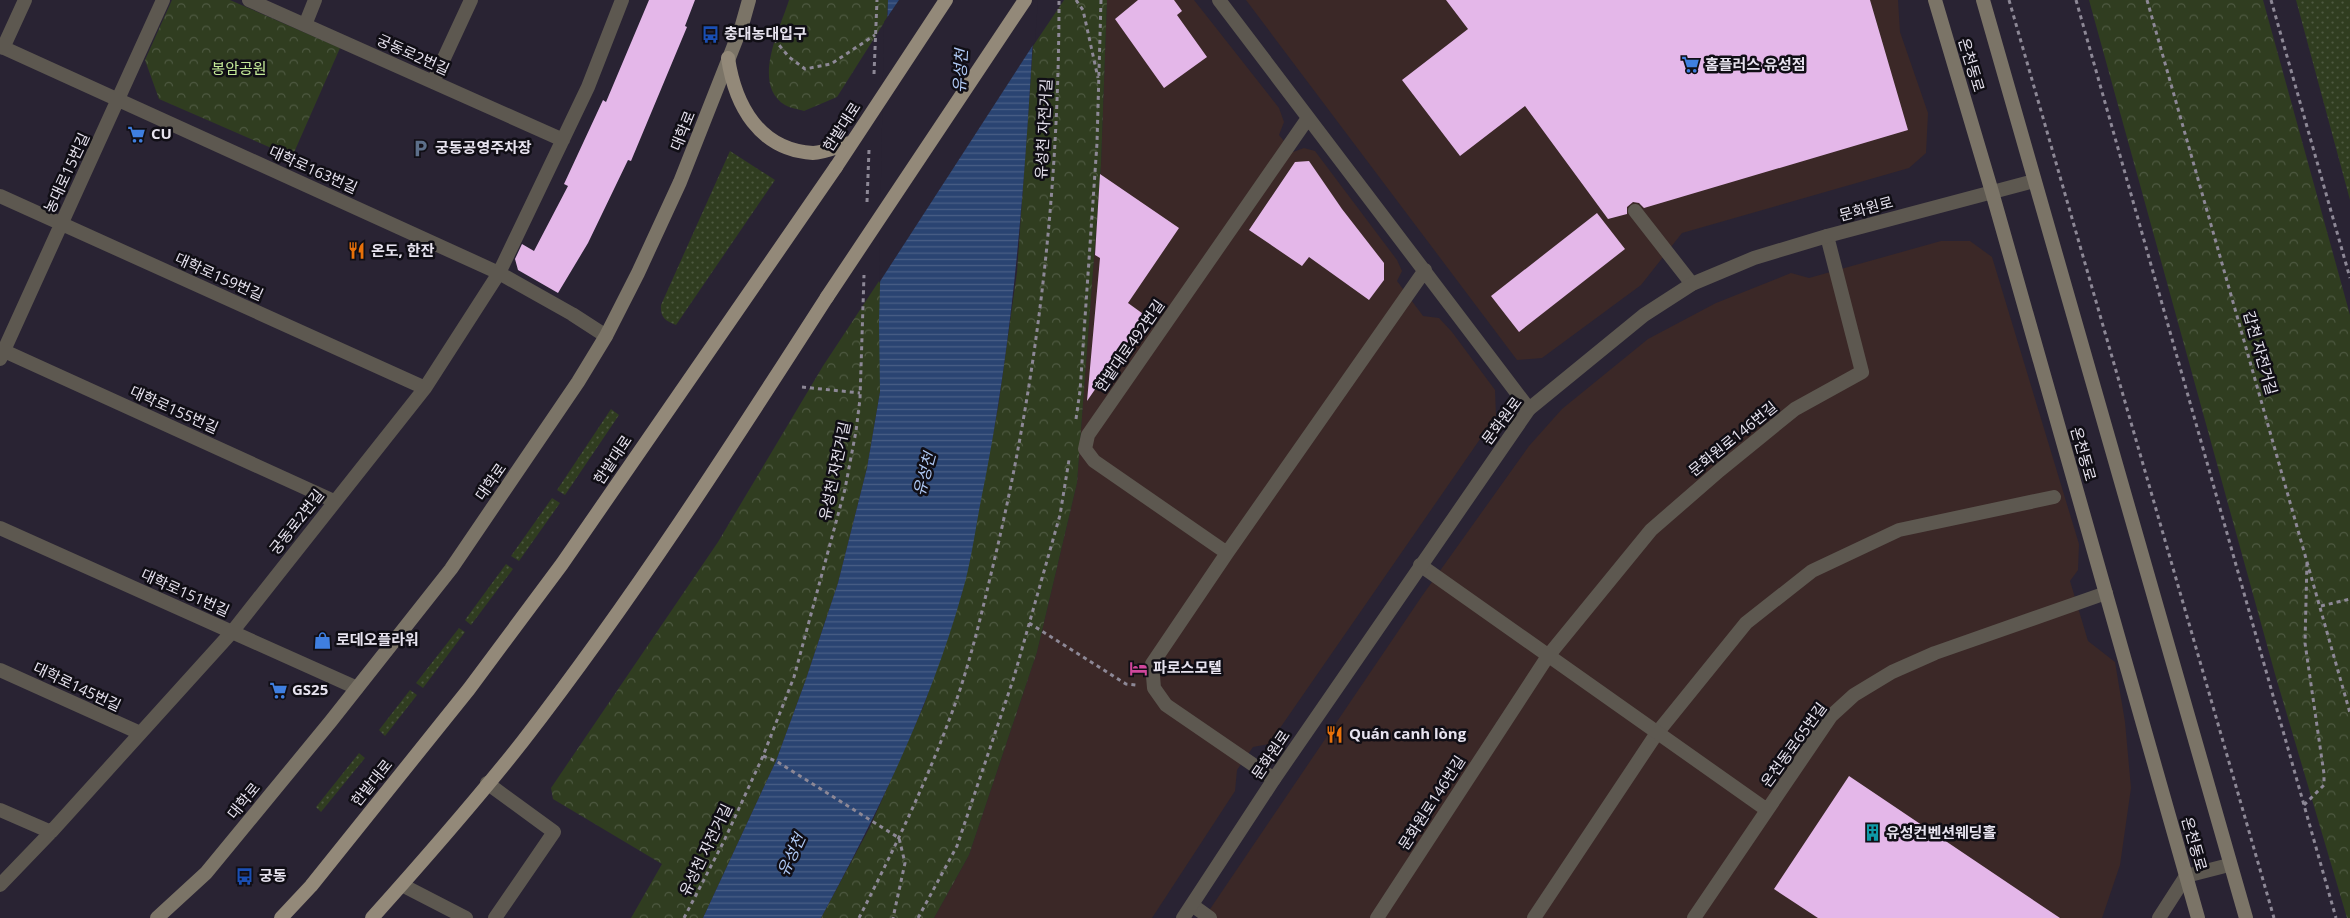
<svg xmlns="http://www.w3.org/2000/svg" width="2350" height="918" font-family="'Open Sans','Noto Sans KR',sans-serif">
  <style>
    .commercial { fill: #3b2827 }
    .grass { fill: url(#grass-dots) }
    .park { fill: url(#park-crowns) }
    .water { fill: url(#water-rules) }
    .pier { fill: #292333 }
    .building { fill: #e4b7e9 }
    .lines { fill: none; stroke-linecap: round; stroke-linejoin: round }
    .path { stroke: #8d8896; stroke-width: 3; stroke-dasharray: 4 4; stroke-linecap: butt }
    .service { stroke: #5d5850; stroke-width: 14 }
    .pedestrian { stroke: #5d5850; stroke-width: 14 }
    .minor { stroke: #5d5850; stroke-width: 14 }
    .tertiary { stroke: #5d5850; stroke-width: 14 }
    .secondary { stroke: #7b7467; stroke-width: 14 }
    .primary { stroke: #938979; stroke-width: 14 }
    .primary-bridge { stroke: #938979; stroke-width: 14 }
    .labels { text-anchor: middle; stroke-width: 5; stroke-linejoin: round; paint-order: stroke }
    .poi-label { font-size: 15px; font-weight: bold; fill: #e7e3ef; stroke: #100e15; text-anchor: start }
    .street-label { font-size: 15px; fill: #e7e3ef; stroke: #100e15 }
    .park-label { font-size: 15px; fill: #c5eb99; stroke: #100e15 }
    .water-label { font-size: 16px; font-style: italic; fill: #b0caf6; stroke: #100e15 }
  </style>
  <defs>
    <pattern id="grass-dots" width="8" height="8" patternUnits="userSpaceOnUse" patternTransform="scale(1.25)"><rect width="8" height="8" fill="#303d20"/><path d="M2 2h.1M6 6h.1" fill="none" stroke="#4e5941" stroke-width="1.8" stroke-linecap="round"/></pattern>
    <pattern id="park-crowns" width="20" height="18" patternUnits="userSpaceOnUse" patternTransform="scale(1.25)"><rect width="20" height="18" fill="#303d20"/><path d="M2 6a3 3 0 1 1 6 0M12 15a3 3 0 1 1 6 0" fill="none" stroke="#4e5941"/></pattern>
    <pattern id="water-rules" width="6" height="5" patternUnits="userSpaceOnUse" patternTransform="scale(1.25)"><rect width="6" height="5" fill="#2a4472"/><path d="M0 2.5h6" fill="none" stroke="#495f86"/></pattern>
  </defs>
  <rect width="100%" height="100%" fill="#292333"/>
  <!-- commercial -->
  <path class="commercial" d="M1107 0H1194L1279 108 1284 122 1279 135 1293 152 1304 148 1315 151 1397 260 1402 271 1397 281 1423 316 1439 318 1452 332 1495 390 1496 416 1269 744 1253 747 1237 770 1235 791 1152 918H934L969 855 1037 652 1077 483 1101 165Z
    M1246 0H1898L1900 32 1928 113 1926 153 1909 168 1682 233 1641 285 1542 358 1517 360Z
    M1941 241H1970L1992 257 2079 544 2078 570 2070 581 2088 641 2115 662 2125 722 2131 788 2120 865 2102 918H1204L1422 596 1529 446 1562 409 1648 339 1716 303 1791 273 1809 278Z"/>
  <!-- grass -->
  <path class="grass" d="M2296 0H2350V200Z
    M730 151 775 180 676 325C665 321 660 317 661 305Z
    M611 409 619 415 565 495 557 490Z
    M552 498 560 503 519 561 511 556Z
    M506 564 513 569 471 625 465 620Z
    M459 628 465 632 423 688 416 683Z
    M410 690 417 695 385 736 379 730Z
    M359 753 365 758 321 812 316 807Z"/>
  <!-- park -->
  <path class="park" d="M172 0H230L340 48 292 157 159 99 145 60Z
    M789 0H888L887 18 837 97 804 111C798 109 790 108 785 105 751 84 780 29 789 0Z
    M1064 0H1107L1101 165 1077 483 1037 652 969 855 934 918H821L870 827 924 705 962 593 998 408 1017 272 1033 46Z
    M2089 0H2263L2350 315V918H2347L2275 674Z
    M881 278 880 392 867 468 838 583 805 682 776 761 703 918H631L662 864 553 799 551 788 718 542 823 366Z"/>
  <!-- water -->
  <path class="water" d="M888 0H1035C1026 168 1015 335 981 500 975 531 971 563 962 593 930 707 877 814 821 918H703L776 761 805 682 838 583 867 468 880 392 879 322Z"/>
  <!-- pier -->
  <path class="pier" d="M899 0H1038L1035 42 879 283 884 22Z"/>
  <!-- building -->
  <path class="building" d="M649 0H695L685 26 687 27 631 161 628 160 588 243 558 293 518 270 515 259 522 244 534 251 568 186 564 184 603 100 606 102Z
    M1138 0H1174L1182 11 1177 15 1207 57 1164 88 1115 19Z
    M1446 0H1870L1908 130 1644 208 1639 203 1633 202 1627 207V214L1608 219 1525 106 1460 156 1402 80 1468 29Z
    M1309 161 1342 209 1384 263V280L1369 300 1309 257 1302 266 1249 230 1295 162Z
    M1100 174 1179 228 1128 303 1146 316 1087 401 1100 258 1095 255Z
    M1597 213 1625 249 1519 332 1491 296Z
    M1849 776 2060 918H1818L1774 889Z"/>
  <g class="lines">
    <!-- path -->
    <path class="path" d="M1076 0 1083 10 1098 78
      M2009 0 2274 918
      M2076 0 2336 918
      M2147 0 2350 713
      M2271 0 2350 278
      M769 33 789 57 805 69 831 64 875 35
      M874 74 877 0
      M867 202 869 150
      M802 387 860 393
      M1076 419 1080 391 1097 143 1101 0
      M2321 606 2350 599
      M1029 623 1126 684 1136 685
      M763 756 776 761 899 838 905 863 893 918
      M2304 805 2324 785V774L2305 643 2307 561
      M684 918 724 841 763 756 794 677 845 489 856 431 860 399 864 275
      M859 918C891 855 923 790 948 723 970 667 983 607 997 549 1039 369 1059 184 1059 0
      M918 918 957 846 1014 677 1060 515 1069 460"/>
    <!-- service -->
    <path class="service" d="M1635 211 1692 284
      M487 783 554 832 495 918"/>
    <!-- pedestrian -->
    <path class="pedestrian" d="M1534 918 1657 733 1746 623 1812 571 1899 530 2054 497"/>
    <!-- minor -->
    <path class="minor" d="M249 0 563 140
      M1219 0 1529 409
      M305 25 315 0
      M0 46 499 273 572 314 606 336
      M3 48 25 0
      M433 82 471 0
      M0 196 425 388
      M0 349 334 501
      M0 359 163 0
      M0 528 357 688
      M1227 553 1094 461 1085 449 1088 435 1308 118
      M1420 565 1767 810
      M0 670 140 733
      M1274 779 1166 705 1154 688 1152 664 1227 553 1425 270
      M0 810 51 832
      M0 885 51 832 232 632 425 388 499 273 588 87 622 0
      M402 885 466 918
      M1192 905 1210 918
      M1377 918 1548 656 1651 530 1720 470 1795 409 1862 372 1827 236
      M1694 918 1831 716 1854 695 1892 672 1935 653 2106 593"/>
    <!-- tertiary -->
    <path class="tertiary" d="M1183 918 1274 779 1529 409 1644 315 1692 284 1754 258 1827 236 2034 181
      M2159 918 2186 876 2229 865"/>
    <!-- secondary -->
    <path class="secondary" d="M1935 0 1992 192 2198 918
      M1983 0 2246 918
      M157 918 206 873 331 721 451 569 578 382 606 336 638 273 680 182 742 25 749 0"/>
    <!-- primary -->
    <path class="primary" d="M728 58C735 105 759 150 813 153 824 153 839 146 850 143
      M281 918 311 886 469 689 562 564 836 167
      M372 918C423 861 475 802 523 741 633 599 730 448 827 297"/>
    <!-- primary-bridge -->
    <path class="primary-bridge" d="M836 167 946 0
      M827 297 1025 0"/>
  </g>
  <!-- icons -->
  <defs>
    <symbol id="bus-bare" viewBox="-9 -9 18 18"><path d="M-5-6H5V4H4V6H2V4H-2V6H-4V4H-5ZM-3.5-4V0h7V-4ZM-3.5 1.2v1.5H-2V1.2ZM2 1.2v1.5H3.5V1.2Z" fill="#1a4fb4" stroke="#100e15" stroke-width="2.5" paint-order="stroke"/></symbol>
    <symbol id="supermarket-bare" viewBox="-9 -9 18 18"><path d="M-6-5.5h2.5l.6 2H6L4.5 2H-2.5L-4.4-4H-6ZM-1.5 3.2a1.3 1.3 0 1 0 .1 0ZM3 3.2a1.3 1.3 0 1 0 .1 0Z" fill="#3f7fe0" stroke="#100e15" stroke-width="2.5" paint-order="stroke"/></symbol>
    <symbol id="parking-bare" viewBox="-9 -9 18 18"><path d="M-3.5-5.5H1a3.5 3.5 0 0 1 0 7H-1V5.5H-3.5ZM-1-3.4V-.6H.8a1.4 1.4 0 0 0 0-2.8Z" fill="#5c6f8a" stroke="#100e15" stroke-width="2.5" paint-order="stroke"/></symbol>
    <symbol id="restaurant-bare" viewBox="-9 -9 18 18"><path d="M-5-6h1v4h1v-4h1v4h1v-4h1v5L-1.5 .5V6h-2V.5L-5-1ZM5-6V6H3V1.5H1.5Q1.5-4 5-6Z" fill="#e8710a" stroke="#100e15" stroke-width="2.5" paint-order="stroke"/></symbol>
    <symbol id="shop-bare" viewBox="-9 -9 18 18"><path d="M-5-2.5h2.3a2.7 3.5 0 0 1 5.4 0H5L5.5 6h-11ZM-1.5-2.5h3a1.5 2.3 0 0 0-3 0Z" fill="#3f7fe0" stroke="#100e15" stroke-width="2.5" paint-order="stroke"/></symbol>
    <symbol id="hotel-bare" viewBox="-9 -9 18 18"><path d="M-6-4.5h1.5V1H6V5H4.5V3h-9V5H-6ZM-4 0a1.8 1.8 0 1 1 3.6 0ZM.5 0V-2.5h3Q6-2.5 6 0Z" fill="#d1479c" stroke="#100e15" stroke-width="2.5" paint-order="stroke"/></symbol>
    <symbol id="building-bare" viewBox="-9 -9 18 18"><path d="M-4-6H4V6H1V3H-1V6H-4ZM-2.5-4.3h1.7v1.8h-1.7ZM.8-4.3h1.7v1.8H.8ZM-2.5-1h1.7V.8h-1.7ZM.8-1h1.7V.8H.8Z" fill="#0f9aa8" stroke="#100e15" stroke-width="2.5" paint-order="stroke"/></symbol>
  </defs>
  <g fill-rule="evenodd">
    <use href="#bus-bare" x="698" y="22" width="25" height="25"/>
    <use href="#supermarket-bare" x="1678" y="52" width="25" height="25"/>
    <use href="#supermarket-bare" x="124" y="122" width="25" height="25"/>
    <use href="#parking-bare" x="408" y="136" width="25" height="25"/>
    <use href="#restaurant-bare" x="344" y="238" width="25" height="25"/>
    <use href="#shop-bare" x="310" y="628" width="25" height="25"/>
    <use href="#hotel-bare" x="1126" y="656" width="25" height="25"/>
    <use href="#supermarket-bare" x="266" y="678" width="25" height="25"/>
    <use href="#restaurant-bare" x="1322" y="722" width="25" height="25"/>
    <use href="#building-bare" x="1860" y="820" width="25" height="25"/>
    <use href="#bus-bare" x="232" y="864" width="25" height="25"/>
  </g>
  <g class="labels">
    <!-- poi labels -->
    <g class="poi-label">
      <text x="724" y="39">충대농대입구</text>
      <text x="1705" y="70">홈플러스 유성점</text>
      <text x="151" y="139">CU</text>
      <text x="435" y="153">궁동공영주차장</text>
      <text x="371" y="256">온도, 한잔</text>
      <text x="336" y="645">로데오플라워</text>
      <text x="1153" y="673">파로스모텔</text>
      <text x="292" y="695">GS25</text>
      <text x="1349" y="739">Quán canh lòng</text>
      <text x="1886" y="838">유성컨벤션웨딩홀</text>
      <text x="259" y="881">궁동</text>
    </g>
    <!-- street labels -->
    <g class="street-label">
      <text transform="translate(413 55) rotate(24)" y="5">궁동로2번길</text>
      <text transform="translate(1971 65) rotate(73)" y="5">온천동로</text>
      <text transform="translate(842 127) rotate(-57)" y="5">한밭대로</text>
      <text transform="translate(1044 129) rotate(-87)" y="5">유성천 자전거길</text>
      <text transform="translate(683 131) rotate(-68)" y="5">대학로</text>
      <text transform="translate(313 170) rotate(24)" y="5">대학로163번길</text>
      <text transform="translate(67 173) rotate(-65)" y="5">농대로15번길</text>
      <text transform="translate(1866 209) rotate(-15)" y="5">문화원로</text>
      <text transform="translate(219 277) rotate(24)" y="5">대학로159번길</text>
      <text transform="translate(1130 346) rotate(-55)" y="5">한밭대로492번길</text>
      <text transform="translate(2260 353) rotate(74)" y="5">갑천 자전거길</text>
      <text transform="translate(174 410) rotate(24)" y="5">대학로155번길</text>
      <text transform="translate(1502 421) rotate(-53)" y="5">문화원로</text>
      <text transform="translate(1733 439) rotate(-39)" y="5">문화원로146번길</text>
      <text transform="translate(2083 454) rotate(74)" y="5">온천동로</text>
      <text transform="translate(613 460) rotate(-56)" y="5">한밭대로</text>
      <text transform="translate(835 471) rotate(-78)" y="5">유성천 자전거길</text>
      <text transform="translate(491 482) rotate(-55)" y="5">대학로</text>
      <text transform="translate(297 522) rotate(-52)" y="5">궁동로2번길</text>
      <text transform="translate(185 593) rotate(24)" y="5">대학로151번길</text>
      <text transform="translate(77 687) rotate(25)" y="5">대학로145번길</text>
      <text transform="translate(1794 745) rotate(-54)" y="5">온천동로65번길</text>
      <text transform="translate(1271 755) rotate(-56)" y="5">문화원로</text>
      <text transform="translate(372 783) rotate(-51)" y="5">한밭대로</text>
      <text transform="translate(244 801) rotate(-51)" y="5">대학로</text>
      <text transform="translate(1432 803) rotate(-57)" y="5">문화원로146번길</text>
      <text transform="translate(2194 844) rotate(74)" y="5">온천동로</text>
      <text transform="translate(706 850) rotate(-64)" y="5">유성천 자전거길</text>
    </g>
    <!-- park labels -->
    <g class="park-label">
      <text x="239" y="74">봉암공원</text>
    </g>
    <!-- water labels -->
    <g class="water-label">
      <text transform="translate(960 71) rotate(-87)" y="6">유성천</text>
      <text transform="translate(924 474) rotate(-75)" y="6">유성천</text>
      <text transform="translate(791 855) rotate(-65)" y="6">유성천</text>
    </g>
  </g>
</svg>
